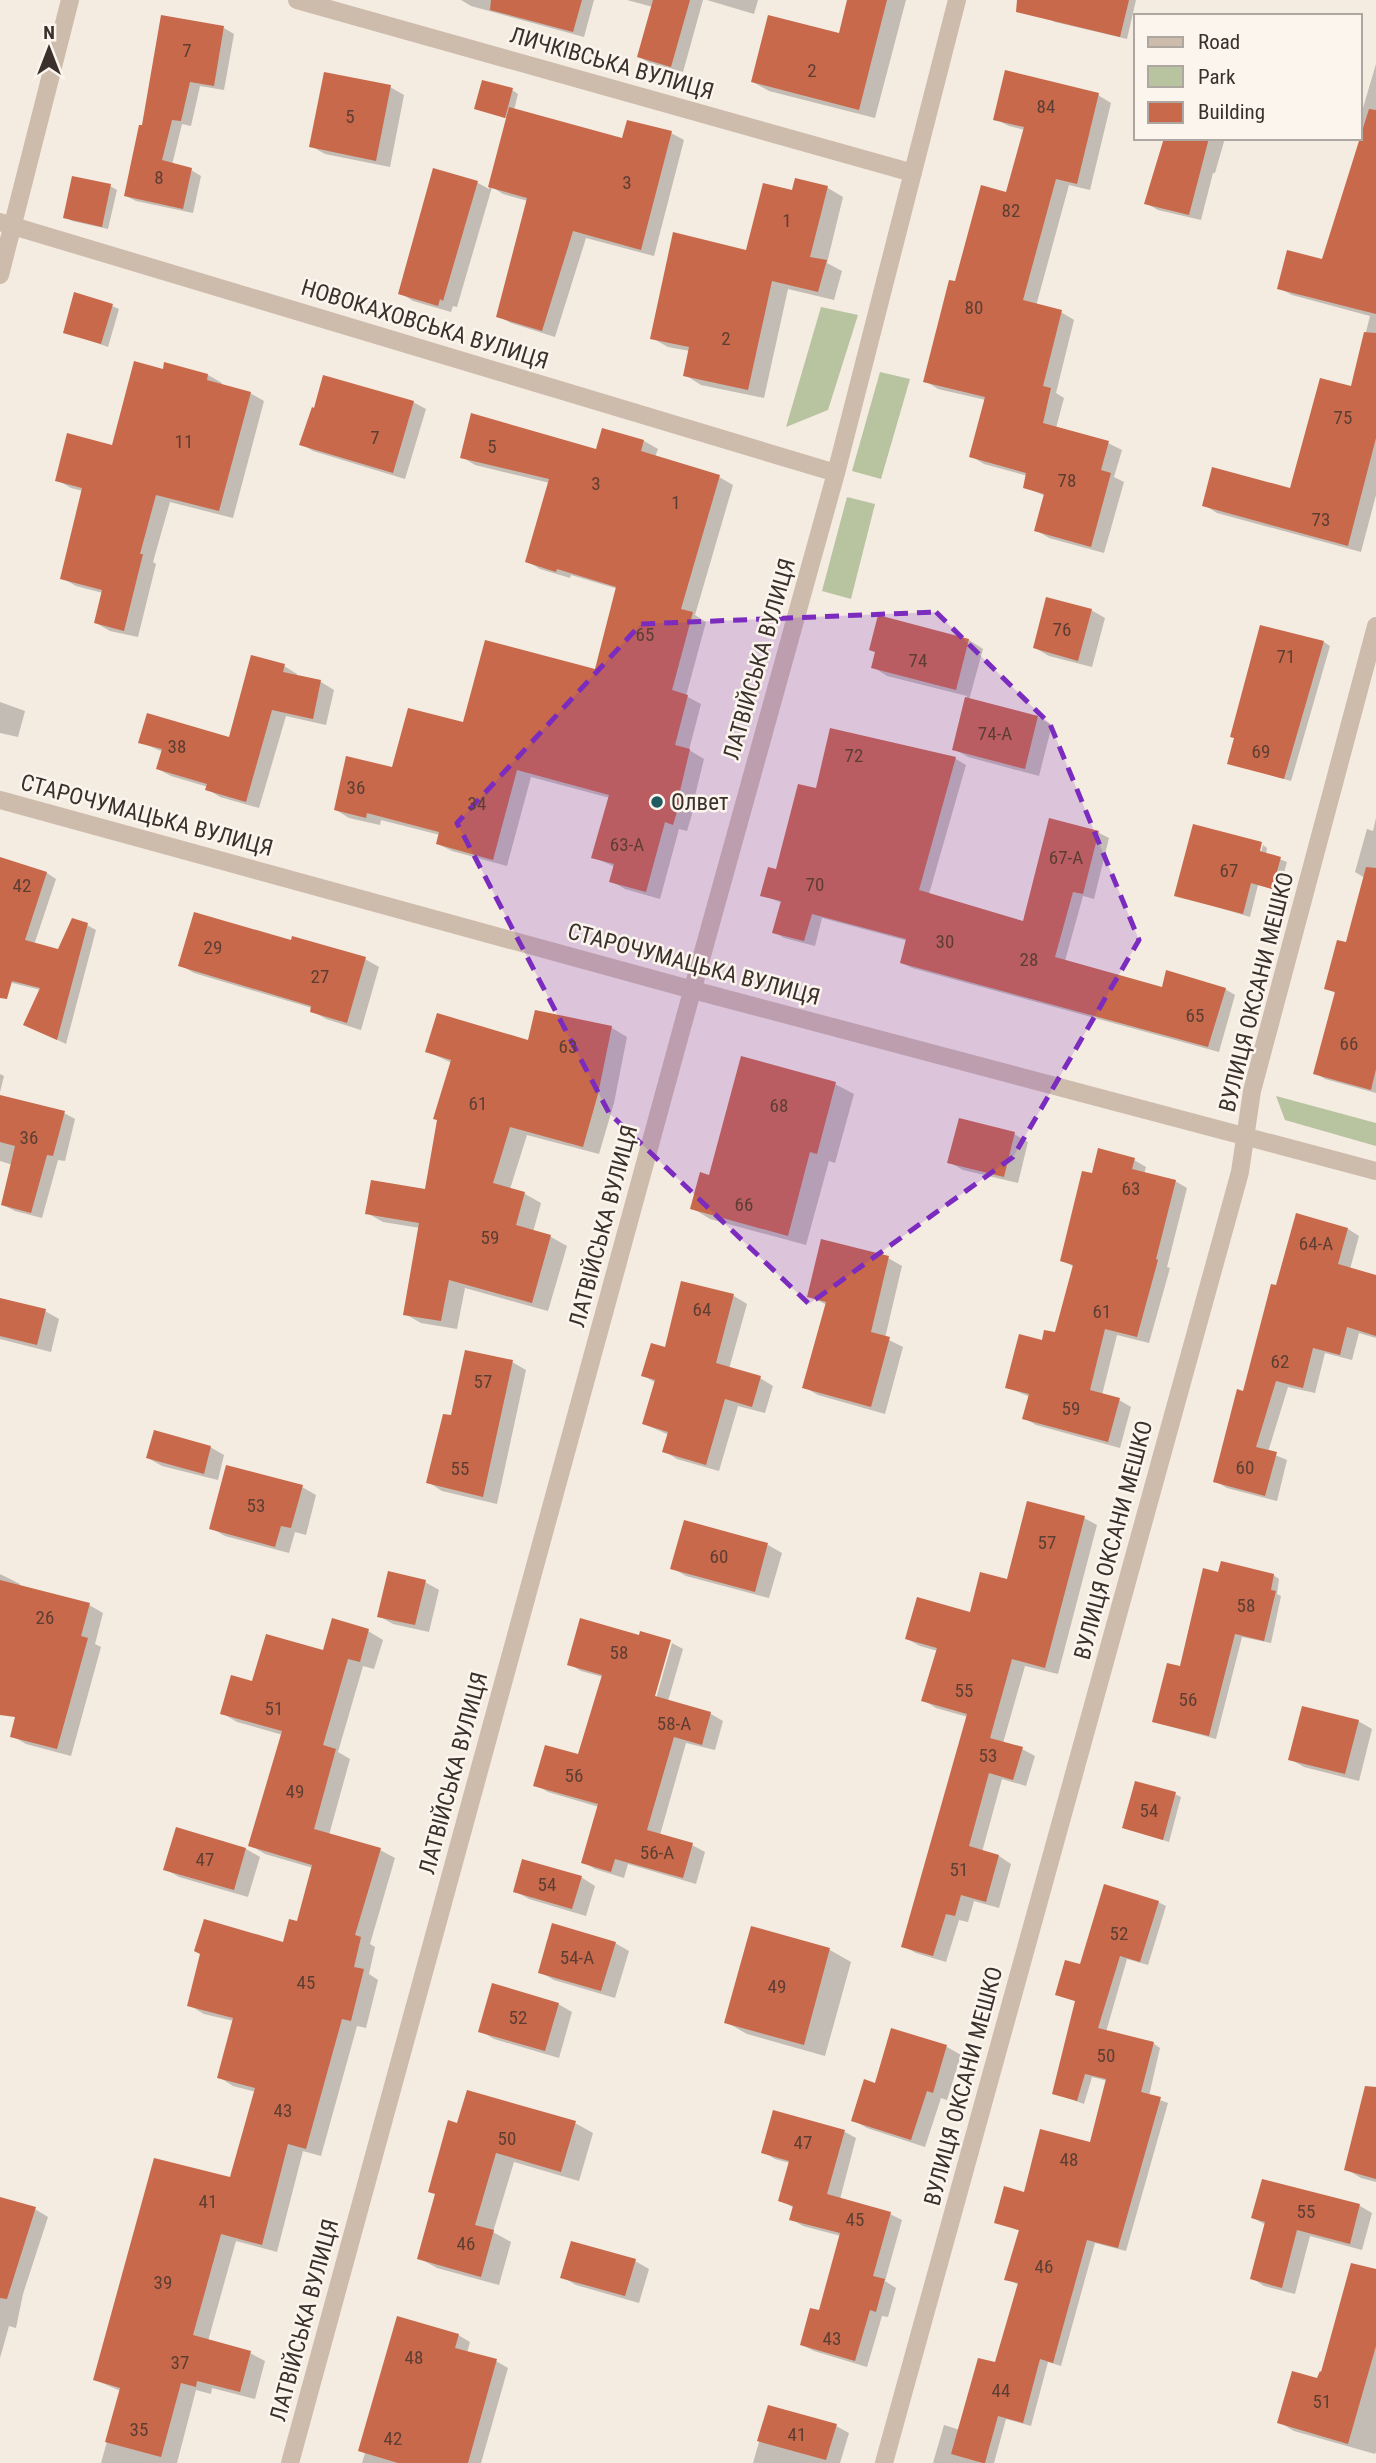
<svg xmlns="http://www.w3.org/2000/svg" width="1376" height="2463" font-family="'Roboto Condensed',sans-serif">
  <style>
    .green { fill: #b8c4a0 }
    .shadow { fill: #0003 }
    .building { fill: #c8694b }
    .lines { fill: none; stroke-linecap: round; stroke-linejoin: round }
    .minor { stroke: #cdbbac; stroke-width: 18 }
    .marked { fill: #7b2cbf; fill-opacity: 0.2; stroke: #7b2cbf; stroke-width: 5; stroke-dasharray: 14 9; stroke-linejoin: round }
    .poi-dot { fill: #1f5a5e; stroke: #fbf5ee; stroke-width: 2.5 }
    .labels { text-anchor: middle; stroke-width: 5; stroke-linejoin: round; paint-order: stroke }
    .number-label { font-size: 19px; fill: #5e3e33 }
    .street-label { font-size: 23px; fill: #3b302b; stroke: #fbf5ee }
    .poi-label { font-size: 23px; fill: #3b302b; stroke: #fbf5ee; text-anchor: start }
  </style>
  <rect width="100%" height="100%" fill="#f4ebe1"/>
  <!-- green -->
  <path class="green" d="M821 307 858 315 828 410 786 427Z
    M880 372 910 379 881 479 852 471Z
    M847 497 875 504 851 599 822 591Z
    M1276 1096 1376 1123V1146L1285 1120Z"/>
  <!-- shadow -->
  <path class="shadow" d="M461 0H594L584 37 471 6Z
    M627 0H703L683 72 650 63 639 57 653 7Z
    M707 0H758L754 14Z
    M849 0H906L875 118 769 91 753 82 840 35Z
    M1053 0H1136L1127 39 1055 22 1048 18Z
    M224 28 234 34 224 90 200 86 191 126 182 124 172 165 191 170 201 176 193 213 136 201 126 196 143 127Z
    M1376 64V495L1361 552 1217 513 1204 505 1291 490 1352 388 1370 316 1292 295 1279 288 1323 261 1361 140 1359 138 1360 118Z
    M390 87 404 95 390 167 325 154 311 146Z
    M512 90 518 94 514 110 623 140 671 133 684 140 654 256 586 238 555 337 511 323 498 316 528 201 503 194 492 187 457 307 453 306 451 312 413 301 400 293 434 170 478 183 489 189 508 119 476 108Z
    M1098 95 1111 103 1090 190 1069 185 1036 306 1061 312 1074 320 1056 393 1064 398 1056 428 1108 443 1122 450 1114 477 1124 482 1104 553 1049 538 1036 530 1045 496 1025 487 1028 476 984 464 971 456 986 400 938 389 925 381 956 283 1007 194 1025 130 1009 126 995 119Z
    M1166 138H1225L1215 173H1213L1201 220 1158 210 1147 204Z
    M796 180 828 188 843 197 827 263 842 271 834 300 788 289 764 398 701 385 685 375 690 351 668 347 652 338 748 253 793 192Z
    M110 186 117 190 108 229 72 221 65 217Z
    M112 306 119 309 108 347 65 332Z
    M164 371 208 375 222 383 221 386 250 393 264 401 233 518 170 502 153 562 156 564 138 637 110 631 96 623 103 593 76 586 62 578 83 491 71 488 57 480 113 447Z
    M413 402 426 409 405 479 313 451 301 444Z
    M604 430 644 441 658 449 655 457 719 477 733 485 695 615 706 622 686 696 701 704 689 750 704 759 694 800 696 801 687 831 679 829 660 899 625 889 611 881 615 867 593 857 610 798 531 777 507 866 452 851 438 844 440 835 381 820 380 825 349 818 336 810 393 769 464 724 596 671 618 589 571 575 570 578 540 569 527 561 550 483 475 465 462 457 597 451Z
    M1091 610 1105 618 1092 667 1049 656 1035 648Z
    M879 617 969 640 983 649 969 700 1038 717 1052 725 1039 776 968 757 954 749 967 696 887 676 873 667 877 653 871 650Z
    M1324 642 1330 646 1291 781 1229 763Z
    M284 666 297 674 296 677 321 682 334 690 326 725 286 716 259 808 220 797 207 789 208 787 171 776 158 769 163 752 140 742 230 739Z
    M0 702 25 711 18 737 0 733Z
    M831 731 956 759 966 765 929 894 1024 923 1099 833 1109 838 1094 899 1083 896 1065 961 1163 989H1225L1235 995 1219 1052 912 968 902 963 908 941 822 918 815 946 784 938 774 932 782 903 762 895 777 871 818 791Z
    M1376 818V1093L1325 1079 1315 1073 1337 994 1326 988 1347 944 1365 878 1355 872 1367 829 1373 831Z
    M1263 845 1267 848 1266 854 1287 862 1279 891 1258 885 1250 917 1176 895 1259 860Z
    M0 859 47 873 56 879 34 945 59 951 87 925 96 930 66 1044 34 1029 41 990 0 980Z
    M292 942 365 959 379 967 361 1030 326 1019 312 1011V1008L194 973 180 965Z
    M612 1028 627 1037 614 1103 599 1154 527 1135 510 1189 525 1194 541 1203 533 1232 551 1237 567 1246 548 1311 465 1288 457 1329 421 1323 405 1314 420 1228 383 1222 367 1213 427 1191 452 1063 428 1052 530 1042Z
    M0 1074 4 1076 0 1092Z
    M835 1084 854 1094 835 1163 829 1161 806 1245 710 1219 692 1208 710 1177Z
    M0 1097 64 1113 75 1119 65 1161 58 1160 42 1218 15 1211 3 1205 13 1165 0 1161Z
    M1014 1134 1028 1142 1018 1183 963 1170 949 1162Z
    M1134 1160 1146 1167 1144 1174 1175 1181 1187 1188 1167 1267 1170 1268 1149 1343 1117 1335 1102 1395 1119 1400 1131 1407 1120 1448 1036 1425 1024 1418 1030 1397 1007 1387 1043 1342 1056 1335 1074 1267 1062 1260 1093 1176Z
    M1297 1215 1348 1229 1359 1236 1350 1269 1376 1277V1338L1359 1333 1352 1360 1325 1353 1315 1393 1288 1387 1268 1452 1287 1460 1277 1501 1227 1488 1215 1481 1245 1393Z
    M888 1258 902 1266 885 1338 903 1347 885 1414 818 1395 804 1387 827 1305 809 1296Z
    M682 1283 734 1296 747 1304 729 1369 760 1378 773 1386 765 1413 738 1406 719 1471 677 1459 664 1451 669 1435 644 1424 656 1383 644 1376 666 1349Z
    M0 1300 45 1311 59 1319 51 1352 0 1339Z
    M512 1362 526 1370 497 1504 442 1491 428 1482 452 1417Z
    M210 1447 224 1455 218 1480 162 1466 148 1458Z
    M302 1487 316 1495 306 1535 295 1532 289 1553 225 1536 211 1528Z
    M1084 1518 1097 1525 1058 1674 1025 1666 1003 1743 1022 1749 1035 1756 1026 1786 1002 1779 982 1852 999 1856 1011 1864 999 1908 974 1901 968 1922 959 1920 946 1962 916 1953 903 1946 968 1717 936 1708 923 1700 938 1651 920 1646 907 1639 971 1614Z
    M768 1545 782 1553 769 1598 686 1576 672 1568Z
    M0 1574 20 1584 19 1587 89 1605 103 1613 95 1644 101 1647 71 1756 26 1744 12 1736 31 1662 0 1651Z
    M1219 1574 1273 1575 1279 1579 1277 1594 1281 1596 1271 1643 1242 1637 1216 1739 1161 1724 1154 1721 1182 1669Z
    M425 1582 439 1590 429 1632 393 1624 379 1616Z
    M368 1631 383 1640 374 1669 363 1666 338 1752 350 1759 329 1835 380 1850 395 1858 370 1944 375 1947 369 1974 378 1980 366 2028 357 2026 321 2156 303 2151 277 2252 236 2241 208 2341 250 2353 265 2361 255 2399 212 2388 211 2394 196 2390 177 2463H101L121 2391 95 2380 231 2179 256 2092 233 2086 219 2077 234 2021 204 2014 189 2005 284 1944 298 1923 313 1868 265 1854 250 1845 283 1735 237 1722 222 1713 253 1683Z
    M641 1633 671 1642H668L651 1704 654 1705 672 1643 683 1649 668 1701 711 1714 723 1721 715 1750 686 1743 660 1835 692 1845 705 1852 696 1884 628 1864 624 1878 595 1869 583 1862 599 1807 548 1792 536 1785 580 1756 603 1677 581 1671 569 1664 640 1637Z
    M1358 1721 1372 1729 1359 1781 1304 1767 1290 1759Z
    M1175 1794 1181 1797 1169 1842 1124 1828Z
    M177 1829 246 1849 260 1857 248 1897 179 1877 165 1869Z
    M581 1877 595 1886 586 1916 529 1899 515 1891Z
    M1158 1902 1166 1906 1148 1965 1127 1959 1106 2032 1153 2043 1160 2048 1149 2096 1168 2103 1126 2251 1095 2243 1061 2366 1048 2362 1031 2426 1006 2419 994 2463H933L944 2425 960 2430 996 2365 1019 2285 1006 2279 1020 2231 996 2222 1025 2194 1092 2144 1108 2081 1092 2077 1084 2104 1054 2093 1077 2002 1057 1994 1081 1966Z
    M752 1929 830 1950 851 1962 825 2056 747 2034 726 2022Z
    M615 1943 629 1951 615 1998 554 1980 540 1972Z
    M558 2004 572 2012 559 2058 494 2039 480 2031Z
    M892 2030 947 2047 961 2055 947 2100 941 2098 925 2147 867 2128 853 2120 876 2085Z
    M1376 2103V2182L1361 2178 1346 2169Z
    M775 2112 845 2132 856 2138 840 2199 890 2214 902 2220 885 2281 896 2288 888 2317 882 2316 867 2367 814 2351 802 2345 820 2312 841 2236 803 2226 791 2219 794 2208 780 2200 790 2163 775 2159 763 2152Z
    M575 2123 593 2133 579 2181 514 2162 493 2232 511 2242 499 2285 437 2268 419 2258 458 2125Z
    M1263 2181 1360 2206 1372 2213 1362 2250 1310 2236 1295 2294 1264 2286 1252 2278 1266 2225 1253 2218Z
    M35 2209 48 2217 23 2294 16 2328 9 2326 0 2358V2216Z
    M635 2261 649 2269 639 2303 576 2285 562 2277Z
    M1376 2271V2452L1375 2454 1294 2431 1279 2422 1319 2381Z
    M458 2335 470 2342 467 2353 496 2361 508 2368 481 2463H362L365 2453 360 2451Z
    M769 2407 836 2426 849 2433 840 2463H753Z"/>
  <!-- building -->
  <path class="building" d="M491 0H582L573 32 490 10Z
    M653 0H690L671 67 637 57Z
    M847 0H887L859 110 751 82 768 15 839 33Z
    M1017 0H1129L1120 37 1016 12Z
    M161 15 224 26 214 86 190 82 181 121 172 120 162 160 192 168 183 209 124 196 139 125H142Z
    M1005 70 1099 93 1077 184 1056 179 1023 300 1062 310 1043 386 1051 388 1043 423 1109 441 1101 470 1111 473 1091 547 1034 531 1044 494 1023 488 1026 473 969 457 985 397 923 382 949 280 955 281 981 185 1006 192 1024 127 993 120Z
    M324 72 391 85 376 161 309 147Z
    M482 80 513 88 505 118 474 109Z
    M509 107 622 138 627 120 672 131 641 250 573 231 542 331 496 317 527 198 488 187Z
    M1369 109 1376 110V314L1277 289 1287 250 1322 259Z
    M1164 138H1209L1189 215 1144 204Z
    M433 168 478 181 443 301 440 299 438 306 398 294Z
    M72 176 111 184 102 227 63 218Z
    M795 178 828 186 810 257 827 260 818 292 772 281 748 390 683 376 689 347 650 339 673 232 746 250 763 183 792 190Z
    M74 292 113 304 101 344 63 333Z
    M1364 332 1376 333V438L1348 546 1202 506 1212 467 1290 488 1320 378 1351 386Z
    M134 361 163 369 164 362 208 374 207 380 251 392 219 511 156 495 140 554H143L124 631 94 623 102 590 60 579 82 488 55 481 67 433 112 445Z
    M323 375 414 401 393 473 299 445 312 407 314 408Z
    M471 413 596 449 602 428 644 440 641 451 720 475 681 609 693 612 672 690 688 695 675 745 690 749 680 791 683 792 673 825 665 822 646 892 609 882 614 864 591 858 609 795 517 770 493 860 436 844 439 832 367 813 366 818 334 810 346 756 392 767 408 708 463 722 485 640 595 669 616 587 557 569 556 572 525 562 549 479 460 458Z
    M1046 597 1092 609 1078 661 1033 648Z
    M878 615 969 639 956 690 871 668 875 652 869 650Z
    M1260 625 1324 641 1284 779 1227 764 1234 738 1230 737Z
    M251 655 285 664 283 672 321 680 313 719 272 710 246 802 205 790 207 784 156 769 162 749 138 743 147 713 229 737Z
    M965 697 1038 716 1025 769 952 750Z
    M830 728 956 757 919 890 1023 921 1049 818 1099 831 1083 894 1073 892 1055 957 1162 987 1166 970 1226 988 1208 1047 900 963 906 939 812 914 804 941 772 933 781 901 760 896 768 867 776 869 798 784 816 788Z
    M1193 824 1262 842 1260 851 1281 857 1272 889 1251 883 1243 914 1174 896Z
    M0 857 47 872 25 940 58 949 72 918 88 923 57 1040 23 1025 40 988 12 981 7 999 0 998Z
    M1366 867 1376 868V1069L1371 1090 1313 1074 1335 992 1324 989 1337 940 1346 942Z
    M194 912 291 940 292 936 366 957 347 1023 310 1012 311 1006 178 966Z
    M535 1010 612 1026 598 1094 583 1147 510 1127 493 1183 525 1192 516 1225 551 1235 532 1303 449 1280 441 1321 403 1315 419 1223 365 1214 371 1180 425 1189 437 1120 433 1119 451 1060 425 1052 437 1013 528 1040Z
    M741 1056 836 1082 817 1154 810 1152 788 1236 690 1209 700 1172 709 1175Z
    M0 1095 65 1111 53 1156 47 1155 31 1213 1 1205 15 1146 0 1142Z
    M959 1118 1015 1132 1004 1177 947 1163Z
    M1098 1148 1135 1158 1132 1169 1176 1180 1156 1259 1158 1260 1137 1337 1105 1329 1090 1390 1120 1398 1108 1442 1022 1419 1029 1394 1005 1388 1019 1334 1042 1340 1044 1330 1055 1332 1073 1265 1060 1261 1082 1171 1092 1173Z
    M1296 1213 1348 1228 1338 1264 1376 1275V1336L1347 1327 1340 1355 1313 1348 1303 1388 1276 1381 1256 1447 1277 1452 1265 1496 1213 1482 1237 1389 1243 1391 1271 1284 1276 1285Z
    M821 1239 889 1256 871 1332 890 1337 871 1407 802 1388 826 1302 807 1297Z
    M681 1281 734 1294 716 1363 761 1376 752 1407 725 1399 706 1465 662 1452 668 1432 642 1424 655 1380 641 1376 651 1343 665 1347Z
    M0 1298 46 1309 37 1345 0 1336Z
    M465 1350 513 1360 483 1497 426 1483 443 1414 451 1415Z
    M154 1430 211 1446 204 1474 146 1458Z
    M226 1465 303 1485 291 1528 281 1526 275 1547 209 1529Z
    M1027 1501 1085 1516 1045 1668 1012 1659 990 1738 1023 1747 1013 1780 989 1773 969 1846 999 1855 986 1902 961 1895 955 1916 946 1914 933 1956 901 1947 967 1714 921 1701 937 1648 905 1639 917 1597 970 1612 980 1572 1007 1579Z
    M684 1520 768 1543 755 1592 670 1569Z
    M1221 1561 1274 1574 1271 1590 1276 1591 1264 1641 1235 1634 1209 1736 1152 1722 1167 1663 1180 1666 1203 1568 1218 1572Z
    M388 1571 426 1580 415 1625 377 1617Z
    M0 1580 90 1603 81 1636 88 1638 57 1749 10 1737 15 1717 0 1715Z
    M332 1618 369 1629 360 1662 348 1659 323 1745 336 1749 314 1829 381 1848 355 1935 361 1937 354 1967 364 1969 351 2021 342 2019 306 2149 288 2144 262 2245 221 2234 193 2335 251 2351 240 2392 197 2381 196 2387 181 2383 161 2457 105 2442 120 2388 93 2380 154 2158 230 2177 255 2088 217 2078 233 2018 187 2006 200 1954 194 1951 204 1919 283 1942 289 1919 297 1921 312 1865 248 1846 282 1731 220 1714 231 1675 252 1681 266 1634 323 1650Z
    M580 1618 639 1635 640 1631 671 1640 655 1696 711 1712 702 1745 674 1737 647 1830 693 1843 683 1878 615 1859 611 1872 581 1863 598 1804 533 1786 545 1745 578 1754 602 1675 567 1665Z
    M1302 1706 1359 1720 1345 1774 1288 1760Z
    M1135 1781 1176 1792 1163 1840 1122 1828Z
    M176 1827 246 1848 234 1890 163 1870Z
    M522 1859 582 1876 572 1909 513 1892Z
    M1104 1884 1159 1901 1140 1962 1120 1956 1098 2028 1154 2042 1141 2092 1161 2097 1118 2248 1087 2240 1053 2363 1040 2359 1023 2423 998 2416 985 2463H983L951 2454 978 2358 995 2362 1018 2283 1004 2280 1019 2230 994 2223 1004 2186 1024 2192 1040 2129 1090 2142 1106 2079 1085 2074 1077 2101 1052 2094 1075 2001 1055 1995 1065 1960 1080 1964Z
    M552 1923 616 1942 601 1991 538 1973Z
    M751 1926 830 1948 804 2045 724 2023Z
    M492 1983 559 2003 545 2051 478 2032Z
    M891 2028 947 2045 933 2093 927 2091 911 2140 851 2121 864 2079 875 2083Z
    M1365 2086 1376 2087V2179L1344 2170Z
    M467 2090 576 2121 561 2172 496 2153 475 2225 494 2230 481 2277 417 2259 435 2194 428 2192 448 2120 457 2123Z
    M773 2110 845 2130 827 2194 891 2212 873 2276 885 2279 876 2312 870 2310 855 2361 800 2345 810 2308 819 2310 840 2233 789 2220 793 2206 778 2201 789 2161 761 2153Z
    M1262 2179 1360 2204 1350 2244 1297 2230 1282 2288 1250 2279 1265 2222 1251 2218Z
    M0 2197 36 2207 7 2299 0 2298Z
    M571 2241 636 2259 625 2296 560 2278Z
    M1351 2263 1376 2269V2346L1348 2444 1277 2423 1292 2371 1317 2378 1320 2371 1321 2372Z
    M397 2316 459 2334 455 2348 497 2359 468 2463H398L358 2451Z
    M768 2405 837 2424 826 2460 757 2441Z"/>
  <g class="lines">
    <!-- minor -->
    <path class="minor" d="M297 0 913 173
      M0 222 836 473
      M0 275 70 0
      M0 800 693 990 1376 1171
      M290 2463 683 1024 836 473 957 0
      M884 2463 1240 1172 1252 1091 1376 626"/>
  </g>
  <!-- marked area -->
  <path class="marked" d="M936 612 1050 724 1139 940 1013 1157 809 1304 609 1113 457 823 641 624Z"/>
  <!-- markers -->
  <circle class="poi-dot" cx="657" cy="802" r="7"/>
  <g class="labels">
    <!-- number labels -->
    <g class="number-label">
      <text x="187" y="57">7</text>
      <text x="812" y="77">2</text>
      <text x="1046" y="113">84</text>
      <text x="350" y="123">5</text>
      <text x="159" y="184">8</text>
      <text x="627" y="189">3</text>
      <text x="1011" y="217">82</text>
      <text x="787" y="227">1</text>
      <text x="974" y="314">80</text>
      <text x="726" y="345">2</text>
      <text x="1343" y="424">75</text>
      <text x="375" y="444">7</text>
      <text x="184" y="448">11</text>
      <text x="492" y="453">5</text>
      <text x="1067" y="487">78</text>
      <text x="596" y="490">3</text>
      <text x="676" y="509">1</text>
      <text x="1321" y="526">73</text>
      <text x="1062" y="636">76</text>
      <text x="645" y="641">65</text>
      <text x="1286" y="663">71</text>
      <text x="918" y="667">74</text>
      <text x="995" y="740">74-А</text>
      <text x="177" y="753">38</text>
      <text x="1261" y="758">69</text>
      <text x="854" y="762">72</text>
      <text x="356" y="794">36</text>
      <text x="477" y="810">34</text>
      <text x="627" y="851">63-А</text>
      <text x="1066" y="864">67-А</text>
      <text x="1229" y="877">67</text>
      <text x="815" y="891">70</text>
      <text x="22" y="892">42</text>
      <text x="945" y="948">30</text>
      <text x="213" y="954">29</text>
      <text x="1029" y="966">28</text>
      <text x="320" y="983">27</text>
      <text x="1195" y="1022">65</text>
      <text x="1349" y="1050">66</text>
      <text x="568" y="1053">63</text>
      <text x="478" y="1110">61</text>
      <text x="779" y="1112">68</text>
      <text x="29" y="1144">36</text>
      <text x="1131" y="1195">63</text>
      <text x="744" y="1211">66</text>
      <text x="490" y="1244">59</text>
      <text x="1316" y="1250">64-А</text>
      <text x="702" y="1316">64</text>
      <text x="1102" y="1318">61</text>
      <text x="1280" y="1368">62</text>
      <text x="483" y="1388">57</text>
      <text x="1071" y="1415">59</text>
      <text x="1245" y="1474">60</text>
      <text x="460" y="1475">55</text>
      <text x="256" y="1512">53</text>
      <text x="1047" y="1549">57</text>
      <text x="719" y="1563">60</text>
      <text x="1246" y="1612">58</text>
      <text x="45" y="1624">26</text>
      <text x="619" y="1659">58</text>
      <text x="964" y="1697">55</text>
      <text x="1188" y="1706">56</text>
      <text x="274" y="1715">51</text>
      <text x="674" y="1730">58-А</text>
      <text x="988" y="1762">53</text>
      <text x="574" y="1782">56</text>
      <text x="295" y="1798">49</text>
      <text x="1149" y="1817">54</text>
      <text x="657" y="1859">56-А</text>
      <text x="205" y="1866">47</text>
      <text x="959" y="1876">51</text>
      <text x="547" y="1891">54</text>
      <text x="1119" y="1940">52</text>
      <text x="577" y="1964">54-А</text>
      <text x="306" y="1989">45</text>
      <text x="777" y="1993">49</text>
      <text x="518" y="2024">52</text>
      <text x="1106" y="2062">50</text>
      <text x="283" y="2117">43</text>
      <text x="507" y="2145">50</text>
      <text x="803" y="2149">47</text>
      <text x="1069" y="2166">48</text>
      <text x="208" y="2208">41</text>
      <text x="1306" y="2218">55</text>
      <text x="855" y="2226">45</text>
      <text x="466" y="2250">46</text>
      <text x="1044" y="2273">46</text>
      <text x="163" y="2289">39</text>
      <text x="832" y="2345">43</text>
      <text x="414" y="2364">48</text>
      <text x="180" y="2369">37</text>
      <text x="1001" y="2397">44</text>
      <text x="1322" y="2408">51</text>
      <text x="139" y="2436">35</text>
      <text x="797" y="2441">41</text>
      <text x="393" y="2445">42</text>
    </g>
    <!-- street labels -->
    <g class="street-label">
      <text transform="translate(612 63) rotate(16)" y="8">ЛИЧКІВСЬКА ВУЛИЦЯ</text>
      <text transform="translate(425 324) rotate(17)" y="8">НОВОКАХОВСЬКА ВУЛИЦЯ</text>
      <text transform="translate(759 659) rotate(-74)" y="8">ЛАТВІЙСЬКА ВУЛИЦЯ</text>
      <text transform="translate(147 815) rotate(15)" y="8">СТАРОЧУМАЦЬКА ВУЛИЦЯ</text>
      <text transform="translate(694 964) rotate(15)" y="8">СТАРОЧУМАЦЬКА ВУЛИЦЯ</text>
      <text transform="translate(1256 992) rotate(-76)" y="8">ВУЛИЦЯ ОКСАНИ МЕШКО</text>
      <text transform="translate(603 1226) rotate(-75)" y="8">ЛАТВІЙСЬКА ВУЛИЦЯ</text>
      <text transform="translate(1113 1540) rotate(-75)" y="8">ВУЛИЦЯ ОКСАНИ МЕШКО</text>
      <text transform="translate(453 1773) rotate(-75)" y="8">ЛАТВІЙСЬКА ВУЛИЦЯ</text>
      <text transform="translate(963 2086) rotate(-75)" y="8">ВУЛИЦЯ ОКСАНИ МЕШКО</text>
      <text transform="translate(304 2320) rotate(-75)" y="8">ЛАТВІЙСЬКА ВУЛИЦЯ</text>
    </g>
    <!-- poi labels -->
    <g class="poi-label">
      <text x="671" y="810">Олвет</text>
    </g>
  </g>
  <!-- legend -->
  <rect x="1134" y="14" width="228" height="126" fill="#fbf5ee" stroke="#aea6a0" stroke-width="2"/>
  <rect x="1148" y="37" width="35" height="10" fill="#cdbbac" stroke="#aea6a0" stroke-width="2"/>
  <text x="1198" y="49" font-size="21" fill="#3b302b">Road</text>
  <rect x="1148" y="66" width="35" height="21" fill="#b8c4a0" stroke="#aea6a0" stroke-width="2"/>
  <text x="1198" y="84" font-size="21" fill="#3b302b">Park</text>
  <rect x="1148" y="102" width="35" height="21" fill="#c8694b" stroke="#aea6a0" stroke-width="2"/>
  <text x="1198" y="119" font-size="21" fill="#3b302b">Building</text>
  <!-- north arrow -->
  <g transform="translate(49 49)" stroke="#fbf5ee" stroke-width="5" paint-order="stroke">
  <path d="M0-5L12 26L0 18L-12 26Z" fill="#3b302b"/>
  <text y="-10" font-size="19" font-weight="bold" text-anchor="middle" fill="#3b302b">N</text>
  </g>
</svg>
